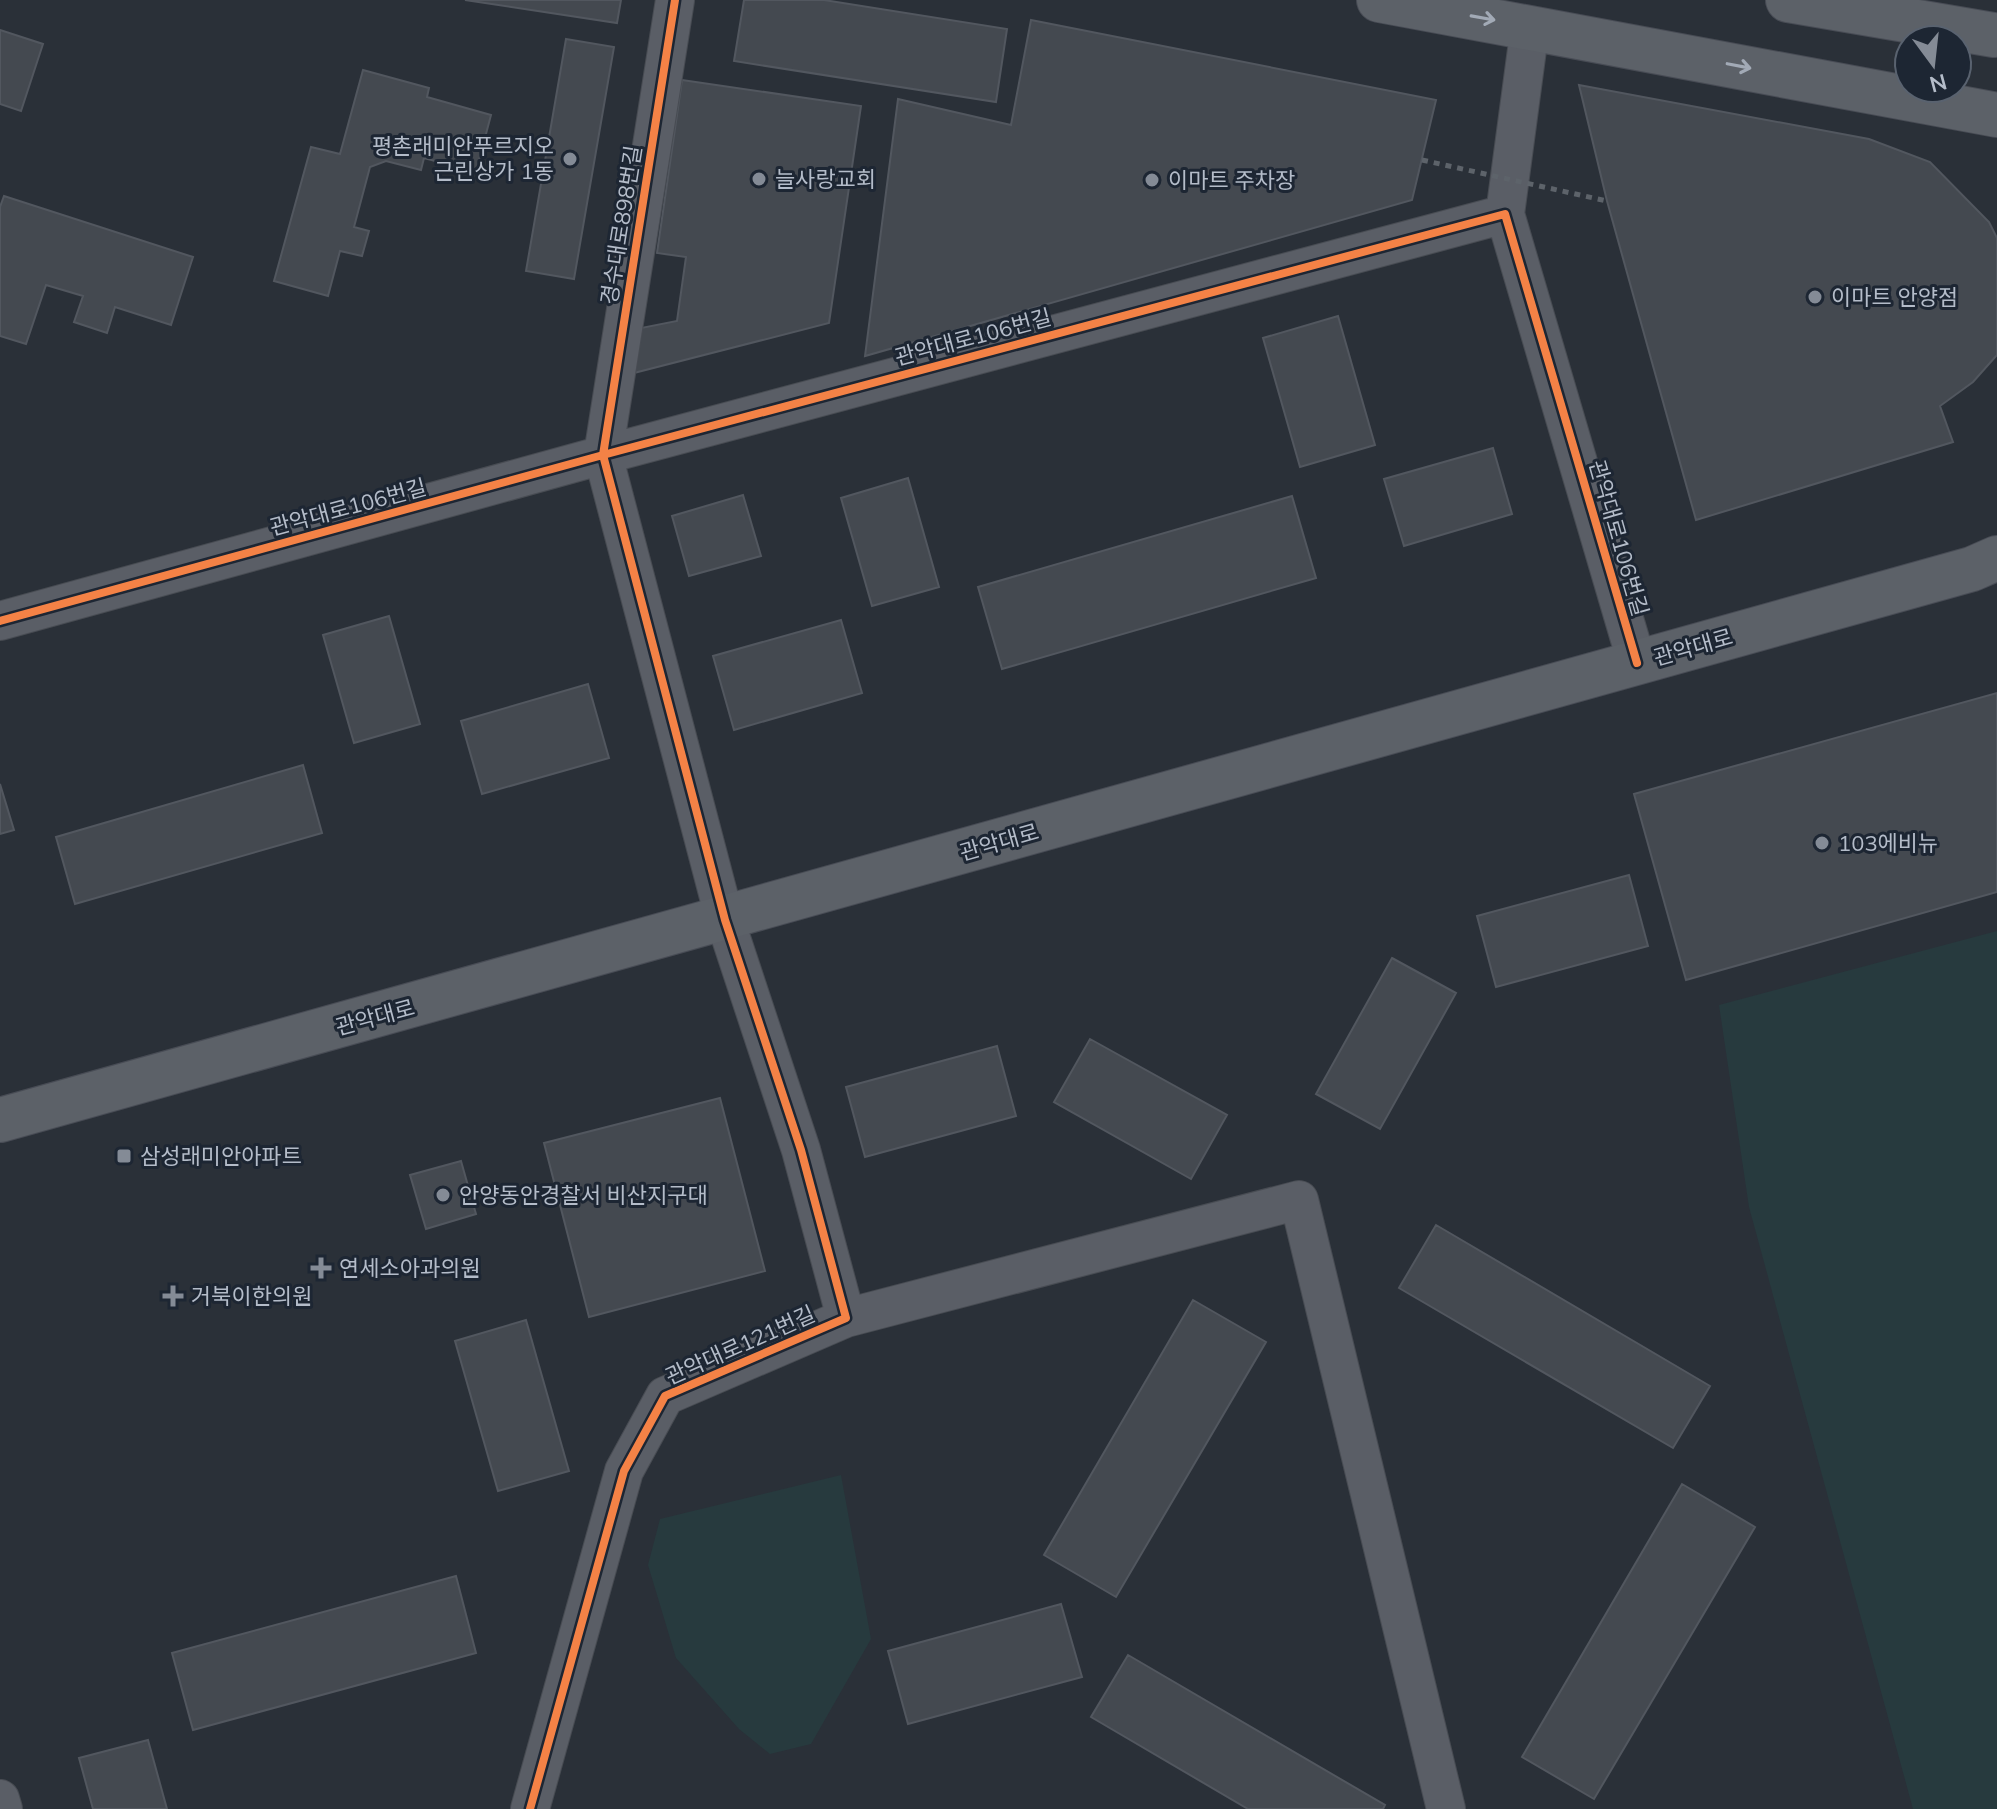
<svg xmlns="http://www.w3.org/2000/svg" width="1997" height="1809" font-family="Mulish,'Noto Sans KR',sans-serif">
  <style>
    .green { fill: #273a3e }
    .building { fill: #444950; stroke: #52575f; stroke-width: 2 }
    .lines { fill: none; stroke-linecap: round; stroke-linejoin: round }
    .minor-casing { stroke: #484c53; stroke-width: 40 }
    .primary-casing { stroke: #484c55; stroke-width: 46 }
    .minor { stroke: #5a5e66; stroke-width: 38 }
    .primary { stroke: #5c6168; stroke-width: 44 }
    .path-bridge { stroke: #5d636a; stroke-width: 5; stroke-dasharray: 6 6; stroke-linecap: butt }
    .cycleway-casing { stroke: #1d2633; stroke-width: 13 }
    .cycleway { stroke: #f48246; stroke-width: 8 }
    .oneway { stroke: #a2aab6 }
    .poi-dot { fill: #848b96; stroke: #1d2633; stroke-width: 3 }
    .labels { text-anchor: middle; stroke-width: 6; stroke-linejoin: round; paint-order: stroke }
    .poi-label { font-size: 22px; fill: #b4bcc9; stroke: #1d2633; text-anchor: start }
    .street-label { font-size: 22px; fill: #b4bcc9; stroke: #1d2633 }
  </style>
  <rect width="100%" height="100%" fill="#2a3038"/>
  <!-- green -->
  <path class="green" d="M1997 931V1809H1913L1749 1207 1719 1005Z
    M841 1475 871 1639 811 1744 770 1754 739 1729 676 1658 648 1565 660 1519Z"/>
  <!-- building -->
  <path class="building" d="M465 0H621L617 23Z
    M744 0H824L1007 29 996 102 734 61Z
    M1031 20 1436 100 1412 200 865 356 898 99 1011 125Z
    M0 30 43 44 21 111 0 104Z
    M566 39 614 47 574 279 526 271Z
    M363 70 429 88 427 97 491 115 476 172 424 158 421 170 386 161 370 167 354 227 369 231 362 256 340 251 328 296 274 281 311 147 340 154Z
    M682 80 861 106 829 323 626 375 641 328 677 321 686 257 657 253Z
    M1579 85 1869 139 1930 162 1989 222 1997 238V355L1973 382 1940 406 1953 442 1696 520 1607 201Z
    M4 196 193 257 171 325 115 307 107 333 74 322 83 296 46 285 26 344 0 336V207Z
    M1338 316 1375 445 1300 467 1263 338Z
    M1493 448 1512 514 1404 546 1384 479Z
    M908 478 939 587 872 606 841 498Z
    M743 495 761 556 689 576 672 516Z
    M1292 496 1316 578 1002 669 978 587Z
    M389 616 420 724 354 743 323 635Z
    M841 620 862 693 734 730 713 656Z
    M588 684 609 758 482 794 461 721Z
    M1997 693V892L1686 980 1634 794Z
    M303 765 322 833 75 904 56 837Z
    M0 784 14 830 0 834Z
    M1629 875 1648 946 1496 987 1477 916Z
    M1392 958 1456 993 1380 1129 1316 1094Z
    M1090 1039 1227 1115 1191 1179 1054 1102Z
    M997 1046 1016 1116 865 1157 846 1087Z
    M720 1098 765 1271 589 1317 544 1143Z
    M461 1161 476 1214 426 1229 410 1175Z
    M1436 1225 1710 1386 1673 1448 1399 1288Z
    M1193 1300 1266 1342 1116 1597 1044 1555Z
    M526 1320 569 1471 498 1491 455 1341Z
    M1682 1484 1755 1527 1594 1799 1522 1757Z
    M456 1576 476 1653 193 1730 172 1653Z
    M1061 1604 1082 1677 908 1724 888 1651Z
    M1128 1655 1385 1805 1383 1809H1248L1091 1717Z
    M148 1740 167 1809H93L79 1758Z"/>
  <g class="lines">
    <defs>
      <path id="minor" d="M1505 214 1530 27
        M0 621 603 455 1505 214 1637 663
        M846 1318 1299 1200 1446 1809
        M0 1799 3 1809
        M530 1809 624 1471 665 1396 846 1318 801 1150 725 920 603 455 675 0"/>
      <path id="primary" d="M1379 0 1997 115
        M1788 0 1994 35
        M0 1120 1972 569 1997 558"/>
    </defs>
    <!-- minor casing -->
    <use href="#minor" class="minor-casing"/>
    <!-- primary casing -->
    <use href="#primary" class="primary-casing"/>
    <!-- minor -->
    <use href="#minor" class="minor"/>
    <!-- primary -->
    <use href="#primary" class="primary"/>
    <!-- path-bridge -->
    <path class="path-bridge" d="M1422 160 1607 201"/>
    <defs>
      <path id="cycleway" d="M0 621 603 455 1505 214 1637 663
        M530 1809 624 1471 665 1396 846 1318 801 1150 725 920 603 455 675 0"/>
    </defs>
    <!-- cycleway casing -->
    <use href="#cycleway" class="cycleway-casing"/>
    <!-- cycleway -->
    <use href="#cycleway" class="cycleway"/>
  </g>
  <!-- one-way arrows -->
  <defs><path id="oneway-shaft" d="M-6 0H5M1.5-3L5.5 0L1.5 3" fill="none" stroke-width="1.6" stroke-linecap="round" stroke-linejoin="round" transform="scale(2)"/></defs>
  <g class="oneway">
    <use href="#oneway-shaft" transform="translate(1483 18) rotate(10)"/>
    <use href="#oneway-shaft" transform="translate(1739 66) rotate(11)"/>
  </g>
  <!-- markers -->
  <g class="poi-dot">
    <circle cx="570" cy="159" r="8"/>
    <circle cx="759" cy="179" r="8"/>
    <circle cx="1152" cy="180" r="8"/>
    <circle cx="1815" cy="297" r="8"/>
    <circle cx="1822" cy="843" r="8"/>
    <rect x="116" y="1148" width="16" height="16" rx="4"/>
    <circle cx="443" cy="1195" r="8"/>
    <path d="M317 1256h8v8h8v8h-8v8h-8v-8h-8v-8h8z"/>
    <path d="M169 1284h8v8h8v8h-8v8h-8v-8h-8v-8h8z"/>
  </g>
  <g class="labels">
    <!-- poi labels -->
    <g class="poi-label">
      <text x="554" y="154" text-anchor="end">평촌래미안푸르지오<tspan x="554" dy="25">근린상가 1동</tspan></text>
      <text x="775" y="187">늘사랑교회</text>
      <text x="1168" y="188">이마트 주차장</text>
      <text x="1831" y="305">이마트 안양점</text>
      <text x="1838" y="851">103에비뉴</text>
      <text x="140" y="1164">삼성래미안아파트</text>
      <text x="459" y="1203">안양동안경찰서 비산지구대</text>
      <text x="339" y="1276">연세소아과의원</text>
      <text x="191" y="1304">거북이한의원</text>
    </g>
    <!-- street labels -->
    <g class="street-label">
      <text transform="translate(621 225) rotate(-81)" y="8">경수대로898번길</text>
      <text transform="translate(973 337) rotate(-15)" y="8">관악대로106번길</text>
      <text transform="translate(348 507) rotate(-15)" y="8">관악대로106번길</text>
      <text transform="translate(1619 538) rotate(74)" y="8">관악대로106번길</text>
      <text transform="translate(1693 647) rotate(-16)" y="8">관악대로</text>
      <text transform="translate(999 842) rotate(-16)" y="8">관악대로</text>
      <text transform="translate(375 1017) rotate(-15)" y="8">관악대로</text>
      <text transform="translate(740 1345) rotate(-24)" y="8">관악대로121번길</text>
    </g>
  </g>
  <!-- north arrow -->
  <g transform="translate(1933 64) rotate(165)"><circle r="38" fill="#1d2633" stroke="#59626f" stroke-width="2"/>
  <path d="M0-6L14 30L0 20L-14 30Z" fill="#848b96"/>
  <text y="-12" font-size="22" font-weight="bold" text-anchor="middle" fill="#b4bcc9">N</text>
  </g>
</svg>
